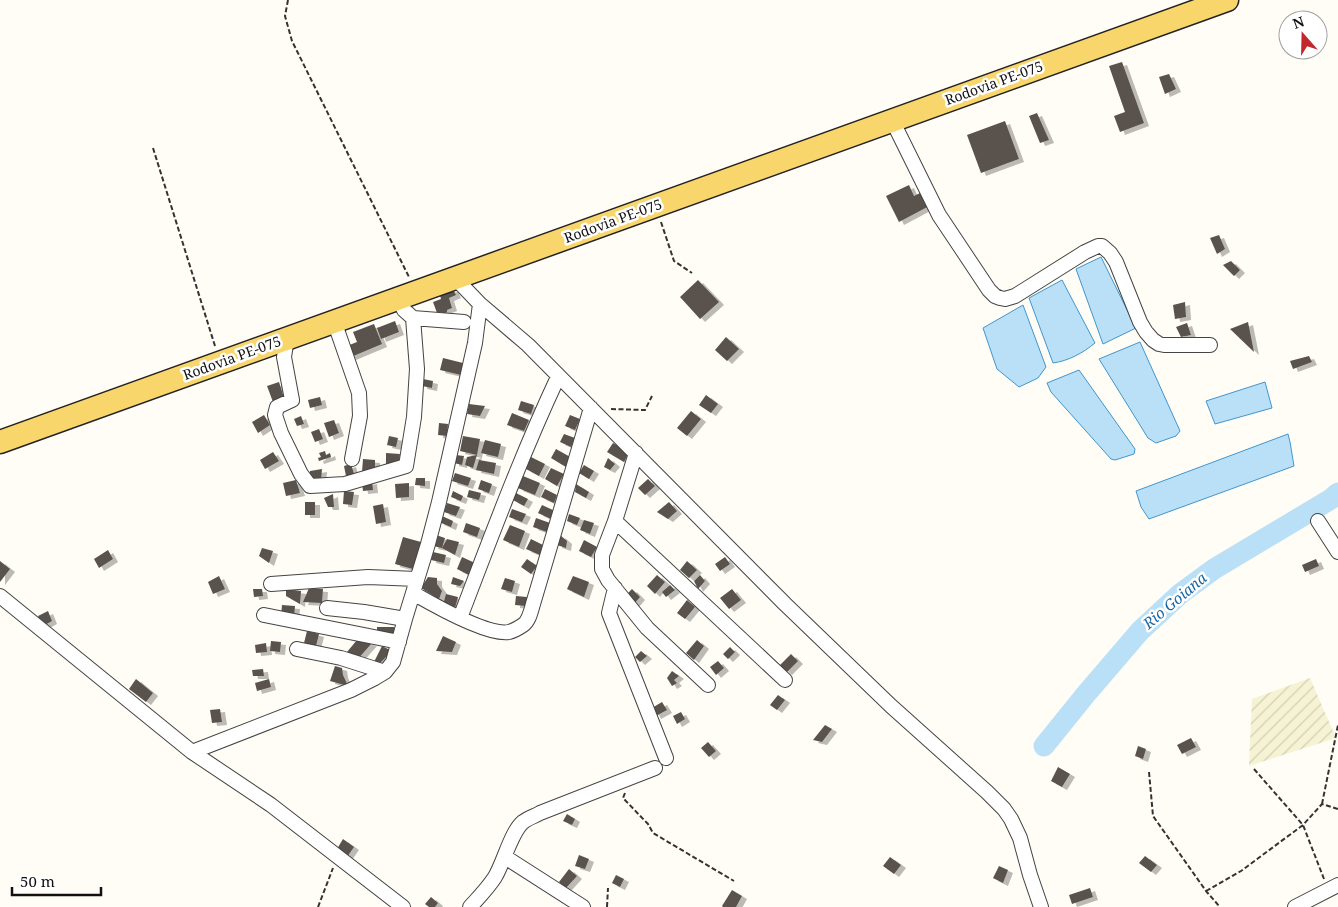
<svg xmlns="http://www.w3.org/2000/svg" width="1338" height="907" font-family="'Noto Serif',serif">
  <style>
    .farmland { fill: url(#farmland-furrows) }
    .water { fill: #b9e0f7; stroke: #3f96cf }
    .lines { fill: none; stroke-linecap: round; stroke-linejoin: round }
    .river { stroke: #b9e0f7; stroke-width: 21 }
    .building { fill: #5a524d; filter: url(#shadow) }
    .street-casing { stroke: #444; stroke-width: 16 }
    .primary-casing { stroke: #222; stroke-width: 25 }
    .path { stroke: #333; stroke-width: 2; stroke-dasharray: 5 2.5; stroke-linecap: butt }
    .street { stroke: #fff; stroke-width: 14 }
    .primary { stroke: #f9d66b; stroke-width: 22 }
    .labels { text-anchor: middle; stroke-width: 5; stroke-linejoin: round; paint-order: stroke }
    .street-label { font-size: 14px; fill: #111; stroke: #fff }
    .water-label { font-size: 15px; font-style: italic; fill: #1768a6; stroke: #fff }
  </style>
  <defs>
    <pattern id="farmland-furrows" width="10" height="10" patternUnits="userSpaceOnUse" patternTransform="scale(1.25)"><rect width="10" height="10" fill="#f6f3d4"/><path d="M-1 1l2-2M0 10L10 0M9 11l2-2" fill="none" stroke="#d2cfb5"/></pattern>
    <filter id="shadow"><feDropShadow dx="5" dy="3" stdDeviation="0" flood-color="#0004"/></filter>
  </defs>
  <rect width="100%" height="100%" fill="#fffdf5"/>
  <!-- farmland -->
  <path class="farmland" d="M1310 678 1336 738 1249 766 1252 699Z"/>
  <!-- water -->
  <path class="water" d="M1101 257 1136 328 1103 344 1076 269Z
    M1062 280 1095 343C1083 353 1068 361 1053 363L1029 298Z
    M1023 305 1046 367 1038 378 1019 387 997 369 983 328Z
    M1140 342 1180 431 1176 436 1156 443 1148 438 1099 359Z
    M1079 370 1135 449 1134 454 1115 460 1111 459 1051 392 1047 383Z
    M1265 382 1272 408 1215 424 1206 401Z
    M1288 434 1290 442 1294 466 1149 519 1141 507 1136 491Z"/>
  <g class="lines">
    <!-- river -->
    <path class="river" d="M1044 746 1086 694 1140 631 1180 594 1214 569 1331 499 1338 493"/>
  </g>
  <!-- building -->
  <path class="building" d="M1122 62 1144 123 1120 132 1114 116 1125 112 1109 66Z
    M1169 74 1176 89 1165 94 1159 77Z
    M1037 113 1049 140 1040 143 1029 116Z
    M1005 121 1019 159 981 173 967 135Z
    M909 185 914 196 926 190 933 204 899 222 886 196Z
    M1219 235 1225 249 1217 254 1210 238Z
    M1231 261 1240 270 1234 276 1223 265Z
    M698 280 719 302 700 319 680 297Z
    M453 289 456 295 449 298 452 308 447 310V312L443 314 442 312 437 313 433 302 441 299 439 292Z
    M1185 302 1186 317 1175 319 1173 305Z
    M395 321 399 332 381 339 377 328Z
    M1248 322 1254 352 1230 329Z
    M1187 323 1191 335 1181 337 1176 327Z
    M374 324 382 344 351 357 347 346 357 342 353 332Z
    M726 337 739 349 727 361 715 350Z
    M1309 356 1312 362 1293 369 1290 361Z
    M443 358 463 363 461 375 440 370Z
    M423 379 433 381 432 388 422 386Z
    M279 382 284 398 273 402 267 386Z
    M706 395 718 404 711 413 699 405Z
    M320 397 322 405 310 408 308 400Z
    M521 401 534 405 531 414 518 410Z
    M469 404 485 406 480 416 467 414Z
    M691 411 701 419 687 436 677 428Z
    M512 413 529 420 524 431 507 425Z
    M264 415 270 425 258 433 252 422Z
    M570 415 580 419 575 430 565 426Z
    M301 416 304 424 297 426 294 419Z
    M334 420 339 433 329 437 324 423Z
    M439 423 448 424 447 436 438 435Z
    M319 429 323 439 315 442 311 432Z
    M564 434 575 438 571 447 560 442Z
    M389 436 398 438 396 447 387 445Z
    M463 436 480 439 477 455 473 468 465 465 467 457 477 455 460 451Z
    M485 440 501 444 498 457 481 453Z
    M613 443 629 452 624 462 607 452Z
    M556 449 572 458 566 467 551 458Z
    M325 451 326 455 330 453 331 457 319 461 318 458 321 457 319 453Z
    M273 452 279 461 265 469 260 460Z
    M386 453 400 454 399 461 386 465Z
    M456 455 464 456 462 465 454 463Z
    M531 457 545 464 539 476 526 469Z
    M608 458 615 464 610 470 604 467Z
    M363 459 375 460V473L362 472Z
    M479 460 496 463 494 474 476 470Z
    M351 464 354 474 346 476 344 466Z
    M584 465 594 471 589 479 579 473Z
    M551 468 564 474 557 486 545 479Z
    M322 469 321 481 309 480 310 471Z
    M455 473 471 478 468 486 452 481Z
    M523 476 540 483 535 495 518 488Z
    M416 478H425V486L415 485Z
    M648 479 655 486 645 495 638 488Z
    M296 480 300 493 286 496 283 483Z
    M481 480 492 484 489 493 478 489Z
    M372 481 373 490 363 491 362 483Z
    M409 483V497L396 498 395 484Z
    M576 484 589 492 586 498 575 492Z
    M545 489 557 495 554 503 541 497Z
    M469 490 481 493 479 500 467 497Z
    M344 491 354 492 352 505 343 504Z
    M453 491 463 496 461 501 451 497Z
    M514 492 528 499 524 506 513 500Z
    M333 494 334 507H328L324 498Z
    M305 502H315V515H305Z
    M669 502 677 511 668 519 657 512Z
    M447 503 460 507 456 516 444 512Z
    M383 504 386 522 376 524 373 506Z
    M542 505 555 511 551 519 538 513Z
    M512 509 526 514 522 522 509 517Z
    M569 514 580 518 577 525 567 521Z
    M442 516 453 521 451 527 439 522Z
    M536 518 550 523 547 532 533 527Z
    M584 520 594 523 590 534 580 530Z
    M466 523 480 528 477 537 463 532Z
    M510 525 525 531 519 547 503 540Z
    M436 535 445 538 442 548 447 539 459 542 455 555 442 548 433 546Z
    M560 535 567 541 566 548 557 545Z
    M403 537 421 542 413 569 395 564Z
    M531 539 545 546 540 555 526 549Z
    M584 540 597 547 591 557 579 551Z
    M262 548 273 551 269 563 259 556Z
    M108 550 113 559 99 568 94 559Z
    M433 552 446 555 444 563 431 560Z
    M462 557 475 563 469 575 457 569Z
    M725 557 730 564 720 571 715 564Z
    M527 559 537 566 531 574 521 567Z
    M1316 559 1319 566 1305 572 1302 565Z
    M0 561 10 569 0 582Z
    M687 561 697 570 689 578 680 570Z
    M657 575 665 582 655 594 647 586Z
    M700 575 705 581 698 589 694 581Z
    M219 576 225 589 213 594 208 582Z
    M573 576 589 582 584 597 567 589Z
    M428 577 437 578V584L442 591 439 599 421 588Z
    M453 577 464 581 460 586 451 584Z
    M505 578 515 581 512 592 501 589Z
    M670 585 675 590 666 597 662 592Z
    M309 588 323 589 322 603 303 602Z
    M253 589H262L263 596 254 597Z
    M286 589 301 591 300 604 286 596Z
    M632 589 640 597 634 604 625 596Z
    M732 589 741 600 729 609 720 598Z
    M446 594 458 597 455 608 443 605Z
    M516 596 527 597 526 606 515 605Z
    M687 600 695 607 685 619 677 613Z
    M282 605 295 606 294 617 281 616Z
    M48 611 52 621 43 626 38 616Z
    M377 627H394V637L377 636Z
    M307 631 319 634 316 646 304 643Z
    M443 636 456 642 452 652 436 651Z
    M357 640 372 643 357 660 347 652Z
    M697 640 704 646 694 660 686 653Z
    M271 641 281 642 280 652 270 651Z
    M266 643 267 652 256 653 255 645Z
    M382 646 392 651 380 663 374 662Z
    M730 647 735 652 728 659 723 654Z
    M641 651 647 656 640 662 635 657Z
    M791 654 798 661 787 672 780 665Z
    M718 661 724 668 716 675 710 667Z
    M335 666 342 668 343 675 348 686 330 681Z
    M263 669 264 676H253L252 670Z
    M672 671 679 676 674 680 677 683 672 686 667 678Z
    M136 679 153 693 146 702 129 689Z
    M269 679 271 687 257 691 255 683Z
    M778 695 785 700 777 710 770 705Z
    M662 702 667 710 656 716 652 708Z
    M220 709 222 722 212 723 210 710Z
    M681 712 685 719 677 724 673 716Z
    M825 725 832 729 822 742 813 740Z
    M1191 738 1196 747 1182 754 1177 745Z
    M708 742 716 751 709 757 701 748Z
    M1138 746 1146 749 1143 759 1135 756Z
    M1058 767 1070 774 1062 787 1051 781Z
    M567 814 575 819 572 825 563 821Z
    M343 839 354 847 347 857 337 849Z
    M579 855 589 859 585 869 575 866Z
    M1145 856 1157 865 1151 872 1139 863Z
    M890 857 901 865 894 874 883 866Z
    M999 866 1008 870 1003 883 993 878Z
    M569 869 577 876 566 888 559 882Z
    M616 875 624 879 620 887 612 883Z
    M1090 888 1093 897 1072 904 1069 895Z
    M732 890 742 896 736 907H723L722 906Z
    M431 897 438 903 435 907H429L425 904Z"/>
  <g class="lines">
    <defs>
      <path id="street" d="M892 120 939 215 989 290 995 296 1000 298 1005 299 1015 296 1085 252 1098 246H1102L1110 253 1116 262 1140 322 1146 332 1153 340 1159 344 1164 345H1210
        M455 278 480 304 528 345 785 604 891 706 987 792 1004 809 1011 819 1020 838 1030 875 1041 907
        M398 298 404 310 413 318 464 322
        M334 321 359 393 360 416 352 459
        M287 338 284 357 292 400 277 407 275 415 281 433 301 474 310 486 345 484 406 466 414 417 417 369 413 318
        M636 453 615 521 602 555V569L608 580 647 628 708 685
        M615 521 785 680
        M1318 521 1338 552
        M271 584 368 577 417 579
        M615 588 609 613 666 758
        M413 593C432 604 488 636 509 632 513 631 520 627 523 625 529 621 531 611 533 604L591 408
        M0 596 192 752 271 805 403 907
        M327 608 364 612 405 619
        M264 615 399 642
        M460 618C491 537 521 456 558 377
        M297 649 341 658 385 672
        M192 752 351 690 375 678 385 672 393 662 405 619 428 544 439 502 475 343 480 304
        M505 857 583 907
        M470 907C479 897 488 888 495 877 504 862 511 832 523 822 528 818 535 816 540 813L655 768
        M1295 907 1338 885"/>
      <path id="primary" d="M0 442 1227 0"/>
    </defs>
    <!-- street casing -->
    <use href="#street" class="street-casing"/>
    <!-- primary casing -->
    <use href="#primary" class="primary-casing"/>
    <!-- path -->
    <path class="path" d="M288 0 285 16 292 41 409 277
      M153 148 215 346
      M661 222 674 261 692 273
      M611 409 645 410 652 396
      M1254 769 1303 825 1324 879
      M1149 772 1153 816 1206 891 1220 907
      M625 793 623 798 648 824 653 833 734 881
      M1322 804 1338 725
      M1206 891 1241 871 1303 825 1322 804 1338 809
      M318 907 333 868
      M607 907 608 888"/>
    <!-- street -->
    <use href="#street" class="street"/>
    <!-- primary -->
    <use href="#primary" class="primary"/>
  </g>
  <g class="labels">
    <!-- street labels -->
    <g class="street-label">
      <text transform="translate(994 83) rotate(-20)" y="5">Rodovia PE-075</text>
      <text transform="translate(613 221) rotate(-20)" y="5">Rodovia PE-075</text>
      <text transform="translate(232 358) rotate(-20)" y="5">Rodovia PE-075</text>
    </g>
    <!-- water labels -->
    <g class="water-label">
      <text transform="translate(1175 601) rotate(-40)" y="5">Rio Goiana</text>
    </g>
  </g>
  <!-- north arrow -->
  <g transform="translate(1303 35) rotate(340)"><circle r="24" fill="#ffffff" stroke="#a0a0a0"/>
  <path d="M0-4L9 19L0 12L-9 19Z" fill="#c4262e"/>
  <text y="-8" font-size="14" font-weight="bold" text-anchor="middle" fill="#111111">N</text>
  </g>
  <!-- scale -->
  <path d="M12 887v8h89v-8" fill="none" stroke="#111111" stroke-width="2.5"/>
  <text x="20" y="887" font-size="15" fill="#111111" stroke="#ffffff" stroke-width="4" paint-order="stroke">50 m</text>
</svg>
